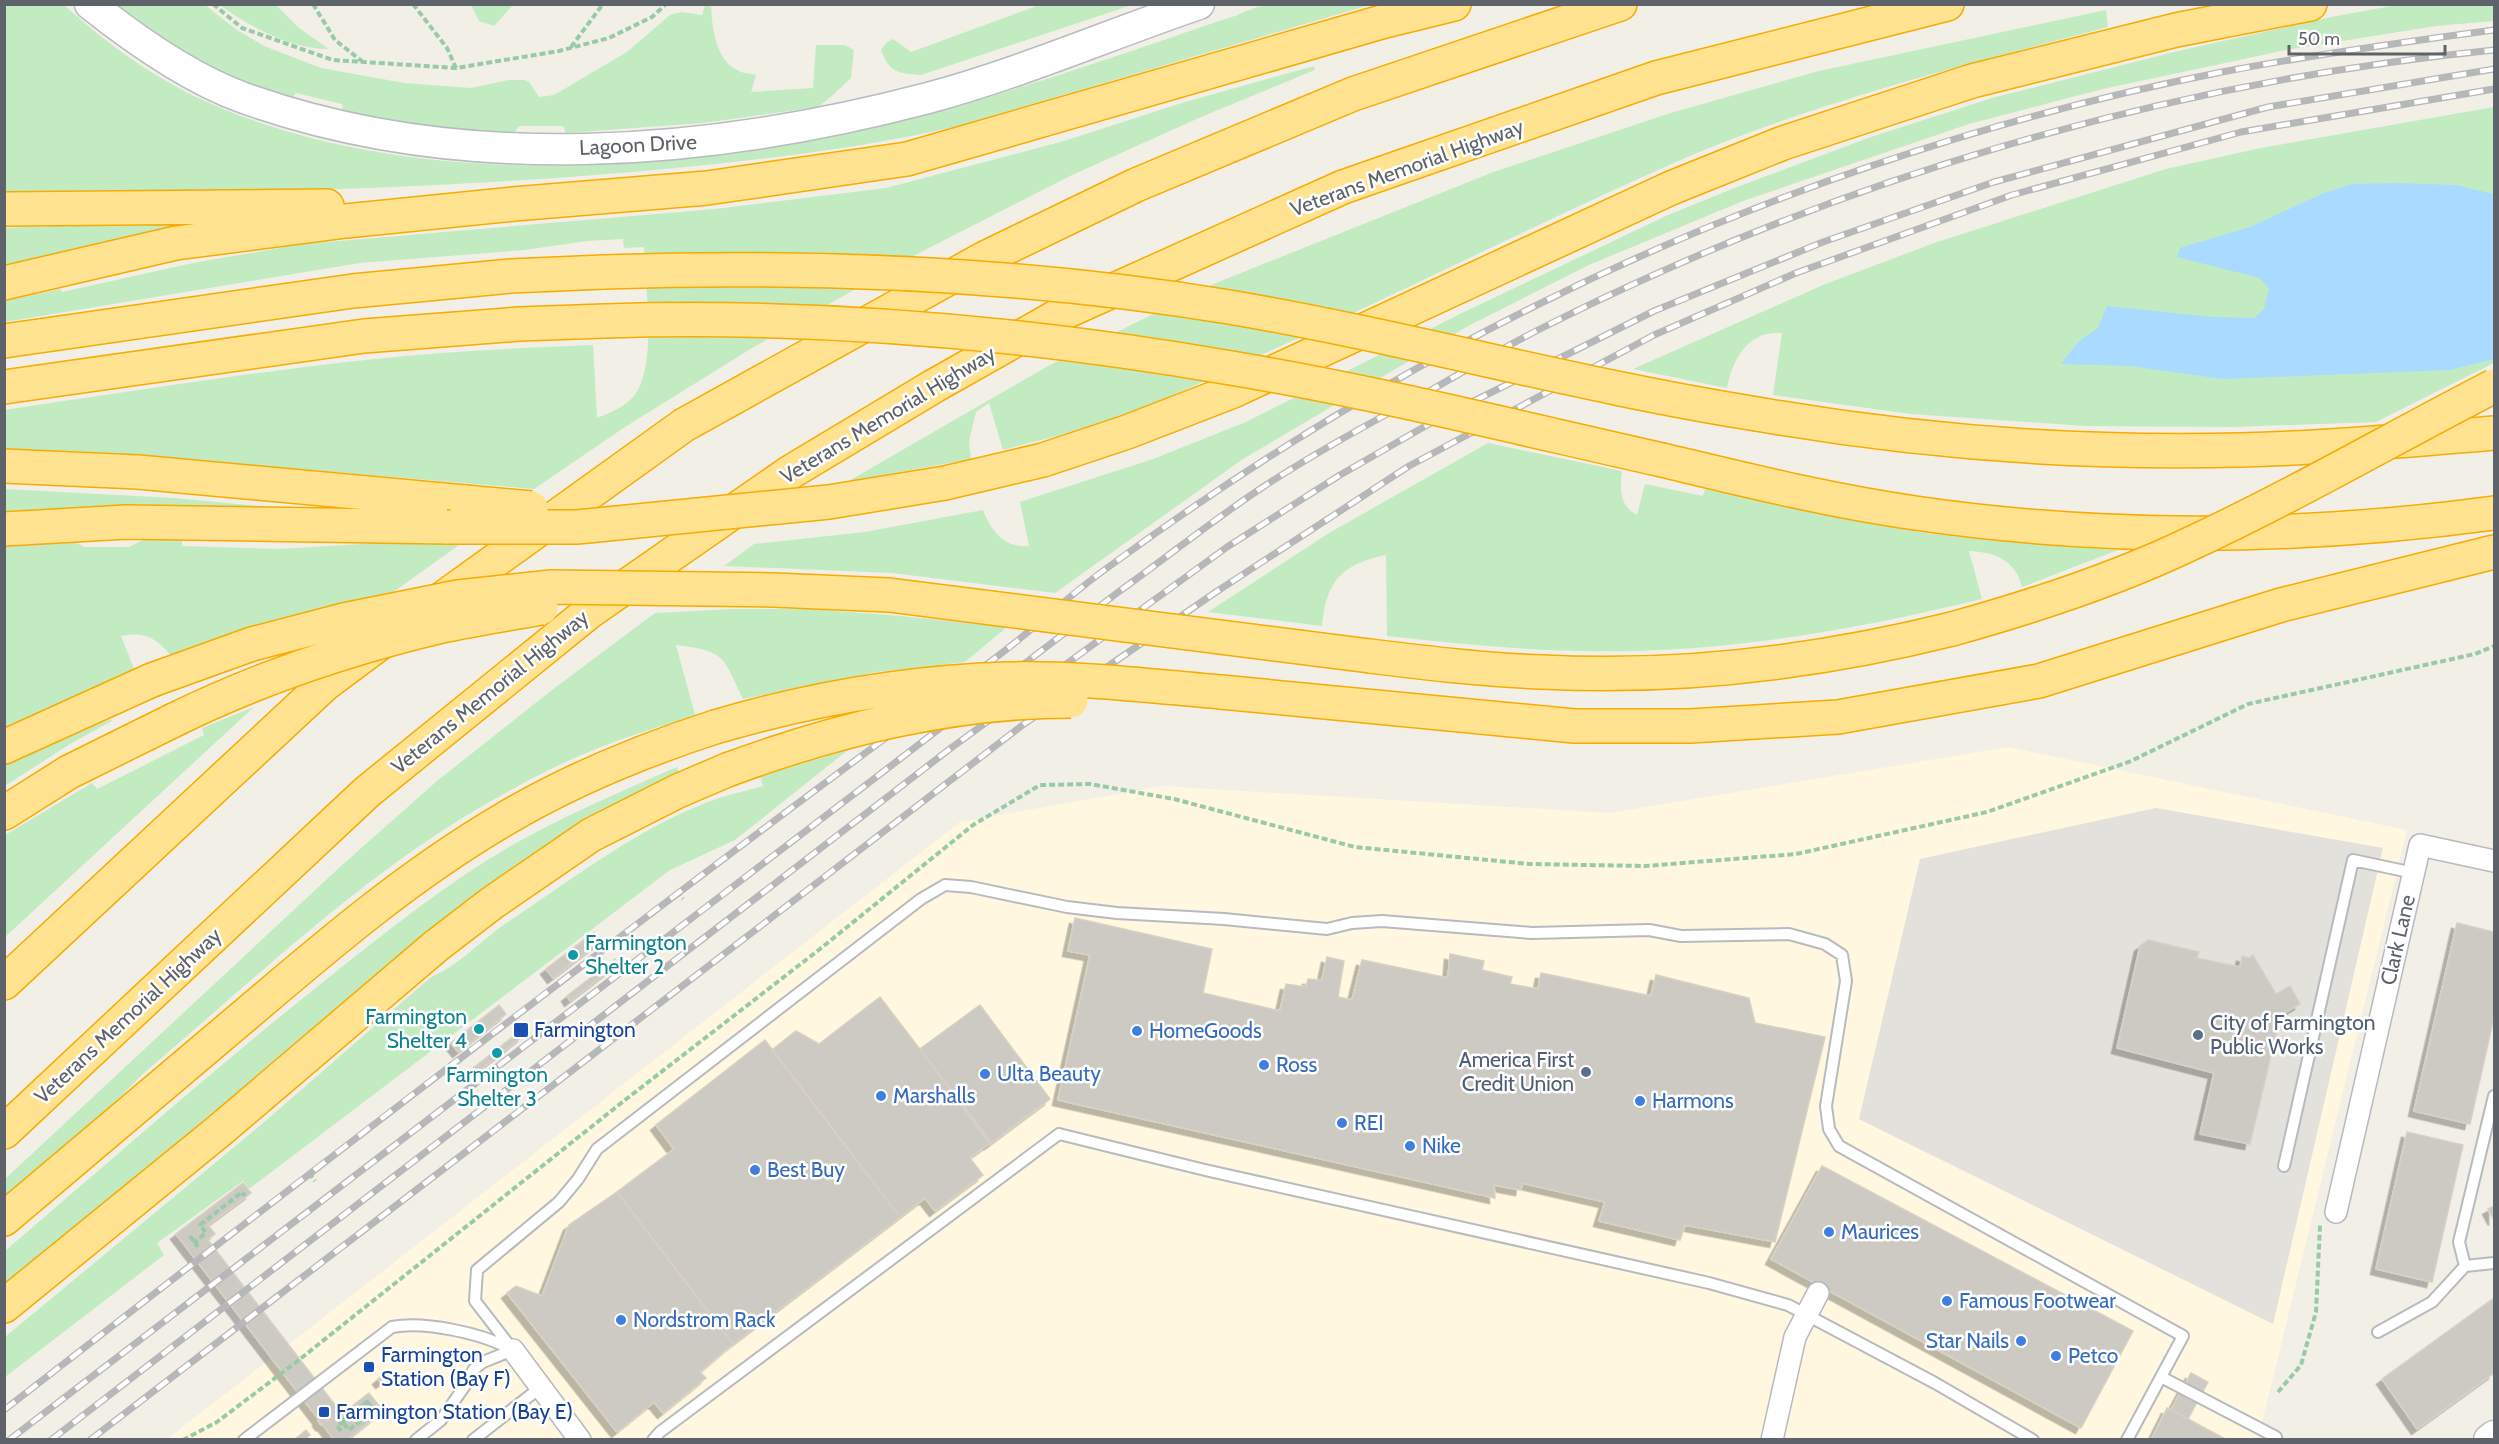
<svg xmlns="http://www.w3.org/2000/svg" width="2499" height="1444" font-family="Cabin,sans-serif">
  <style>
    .commercial { fill: #fff7df }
    .industrial { fill: #e2e1db }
    .green { fill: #c2ebc2 }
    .water { fill: #aadaff }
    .building { fill: #cdcac4; stroke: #d7d1c4; stroke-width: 1.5; filter: url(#shadow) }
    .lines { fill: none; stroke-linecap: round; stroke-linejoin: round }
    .lane-casing { stroke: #b7babf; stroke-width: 14 }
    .street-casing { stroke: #b7babf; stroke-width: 24 }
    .secondary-casing { stroke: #b8bcc1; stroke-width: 33 }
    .highway-casing { stroke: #f9ab00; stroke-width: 36 }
    .path { stroke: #99caa7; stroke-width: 4; stroke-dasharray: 6 3; stroke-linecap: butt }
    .lane { stroke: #fff; stroke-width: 10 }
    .street { stroke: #fff; stroke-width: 21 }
    .secondary { stroke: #fff; stroke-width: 30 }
    .highway { stroke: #ffe391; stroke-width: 33 }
    .rail-casing { stroke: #b6b7b8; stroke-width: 7 }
    .rail { stroke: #fff; stroke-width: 4.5; stroke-dasharray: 14; stroke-linecap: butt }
    .highway-bridge-casing { stroke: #f9ab00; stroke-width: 36; stroke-linecap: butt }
    .highway-bridge { stroke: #ffe391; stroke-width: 33 }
    .culture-dot { fill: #0f9aa8; stroke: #fff; stroke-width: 2 }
    .transit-dot { fill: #1a4fb4; stroke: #fff; stroke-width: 2 }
    .shop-dot { fill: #3f7fe0; stroke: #fff; stroke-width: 2 }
    .service-dot { fill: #5c6f8a; stroke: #fff; stroke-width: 2 }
    .labels { text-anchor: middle; stroke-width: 5; stroke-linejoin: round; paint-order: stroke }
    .street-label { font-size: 21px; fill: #5e6369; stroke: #fff }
    .culture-label { font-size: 21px; fill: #0d838f; stroke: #fff; text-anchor: start }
    .service-label { font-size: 21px; fill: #4e5e75; stroke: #fff; text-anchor: start }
    .transit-label { font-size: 21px; fill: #164399; stroke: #fff; text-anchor: start }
    .shop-label { font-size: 21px; fill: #366cbe; stroke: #fff; text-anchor: start }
  </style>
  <defs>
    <filter id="shadow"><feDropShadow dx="-5.5" dy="5.5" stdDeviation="0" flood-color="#0004"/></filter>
  </defs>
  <rect width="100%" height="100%" fill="#f2efe7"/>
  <!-- commercial -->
  <path class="commercial" d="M2008 747 2407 830 2258 1439 166 1440 960 822 1162 786 1609 813Z"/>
  <!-- industrial -->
  <path class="industrial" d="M2156 808 2383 848 2273 1324 1859 1119 1920 859Z"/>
  <!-- green -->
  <path class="green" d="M1042 4 1132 5 921 75C897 73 890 73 881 50L886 43 893 39 911 52Z
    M4 5H64C106 43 152 77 205 101 421 199 724 172 947 109 1022 88 1096 63 1170 38 1191 30 1213 23 1235 16 1245 12 1257 6 1267 5 1278 3 1291 5 1302 5 1325 5 1347 5 1370 5L954 127C848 151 741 162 632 172 423 190 214 193 5 197Z
    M113 5H205L237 30 264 46 321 68 404 83 471 88 508 80H524L529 82 539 97 554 95 627 52 670 15 682 12 702 15 705 5H711C712 26 715 59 737 70 742 73 750 74 756 75L751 92 813 88 816 45H845L854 50 851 78 833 95 818 107 703 123 566 133 563 126H519L514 133 414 126 343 111 342 104 296 93 292 98C253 87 212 72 177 50 155 35 134 19 113 5Z
    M220 5H276L299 28 329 49C293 49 249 27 220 5Z
    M471 5H513L494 26 479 21Z
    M2397 5H2494V21L2436 26 2286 50 2103 89 1969 124 1743 201 1589 265 1470 325 1243 459 1055 593 892 573 724 566 754 544 865 532 983 510C992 532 1004 548 1029 546L1020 502 1153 459 1246 422 1458 315 1668 215 1737 187 1871 137 1992 98 2174 52 2331 17Z
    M2106 10 2108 27C1953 68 1795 107 1649 174 1529 228 1412 287 1292 341 1234 367 1177 396 1117 417 1080 431 1041 440 1003 450L989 403 976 412 969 442 971 459 847 482 1048 366 1216 283 1496 171 1667 114 1819 71Z
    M1314 66 1315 70 1201 117 1070 176 921 252 752 348 625 427 534 489 108 453 5 449 4 410C128 392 251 372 375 359 447 351 520 348 593 345L597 418C612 412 630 405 638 390 656 356 645 286 644 247L624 248 623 239 587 241 525 250 360 263 5 322V301L60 289 62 292 193 263 303 244 715 209 886 188 1064 141 1185 102Z
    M2494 107V363L2376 422 2233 427 2085 426 1911 414 1773 395 1782 333C1776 333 1768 333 1763 335 1741 343 1731 367 1727 388L1633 369 1823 285 1934 243 2166 169 2261 148Z
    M172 221 173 229 5 265 4 228Z
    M1488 443 1622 471C1620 490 1619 505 1637 515L1645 484 1703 496 1705 489 1925 533 1986 540 2118 550 2022 587C2016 560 1994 552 1969 551L1982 599C1850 631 1719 654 1582 651 1517 650 1452 643 1387 636L1386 555C1342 564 1326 581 1322 626L1208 612 1329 533Z
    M5 489 174 498 313 511 79 510 5 511Z
    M147 538H182V546L279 549 378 543 459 545 392 593 348 603 171 656C157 638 144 631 121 636L135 671 5 727V544L67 539 85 547H129Z
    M733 609H809L901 616 1007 627 965 662 877 672 743 699C723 656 725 651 676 645L695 715C666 725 637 733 609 744 568 759 528 780 491 801 364 873 256 978 145 1072L116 1101 5 1197V1179L341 866 437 781 552 690 655 613Z
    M254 707 5 937V835L92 783 97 789 204 735 202 728Z
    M111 719 112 721 70 744 5 786V764Z
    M848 750 735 840 670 870 249 1189 243 1181 157 1243 164 1255 5 1377V1337L262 1124 431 977C460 965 480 941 505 924 573 879 641 825 719 798 733 794 748 790 763 786L760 776Z
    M677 767 680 776 217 1109 5 1284V1251C114 1158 221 1063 333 974 390 929 447 883 509 847 563 816 620 792 677 767Z"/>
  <!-- water -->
  <path class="water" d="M2397 183 2455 185 2494 194V359L2450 370 2223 379 2130 366 2061 364 2078 342 2098 328 2107 306 2212 317 2254 318 2264 309 2269 289 2260 278 2177 257 2180 248 2250 227 2324 193 2353 184Z"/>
  <!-- building -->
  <path class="building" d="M1075 918 1212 949 1203 993 1280 1011 1286 984 1306 987 1308 979 1322 980 1327 957 1344 961 1338 997 1352 1000 1362 960 1448 978 1450 954 1484 961 1482 970 1512 977 1510 984 1538 989 1541 973 1651 996 1656 975 1749 998 1755 1023 1825 1037 1775 1242 1685 1225 1680 1240 1599 1221 1605 1202 1522 1183 1521 1190 1494 1185 1495 1198 1058 1100 1090 955 1068 951Z
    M2457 923 2494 932V1017L2470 1124 2414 1111Z
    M594 932 601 941 553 978 546 969Z
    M2148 940 2199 952 2197 958 2240 967 2242 956 2249 958 2253 955 2276 994 2290 986 2300 1004 2276 1018 2279 1022 2250 1144 2200 1134 2214 1073 2117 1048 2140 946Z
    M615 959 618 964 570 1001 567 996Z
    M880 997 991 1142 970 1158 983 1175 935 1211 925 1198 900 1217 772 1050 796 1031 819 1044Z
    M499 1005 506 1014 458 1052 451 1043Z
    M980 1005 1050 1099 990 1144 920 1049Z
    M519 1032 523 1036 475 1074 472 1069Z
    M765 1040 900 1217 733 1344 617 1192 674 1149 656 1125Z
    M2407 1132 2463 1145 2432 1282 2376 1269Z
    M1822 1166 2133 1331 2081 1428 1771 1259Z
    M243 1183 251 1193 208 1225 215 1234 208 1240 342 1414 369 1393 383 1411 347 1440H332L333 1438 176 1234Z
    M617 1192 733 1344 700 1372 706 1378 663 1413 654 1402 617 1432 507 1293 516 1286 542 1296 569 1225Z
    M2494 1206V1220L2488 1209Z
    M2494 1298V1373L2417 1429 2382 1379Z
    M385 1373 389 1377 381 1383 378 1379Z
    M2191 1373 2208 1382 2188 1419 2171 1410Z
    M2167 1408 2188 1419 2227 1440H2151Z
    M328 1414 331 1418 321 1425 318 1421Z
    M306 1430 310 1435 304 1440H294Z"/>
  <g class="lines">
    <defs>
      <path id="lane" d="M2284 1166 2353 860 2414 873
        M2465 1266 2459 1242 2494 1096
        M2378 1332 2432 1302 2465 1266 2494 1263
        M513 1350 475 1301 477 1270 559 1202 578 1179 597 1149 921 899 945 885 971 887 1067 907 1117 913 1224 919 1327 929 1352 923 1382 921 1532 933 1649 930 1681 936 1789 934 1825 944 1842 955 1846 981 1826 1106 1829 1129 1839 1146 2183 1336 2127 1440
        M2161 1377 2276 1437
        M244 1440 392 1327C424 1321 482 1333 510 1349
        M416 1440 441 1420 464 1387 474 1369 483 1362 513 1350
        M473 1440 541 1387
        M653 1440 660 1432 1059 1134 1205 1170 1709 1283 1788 1305 1935 1383 2033 1440"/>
      <path id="street" d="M2336 1212 2420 845 2494 861
        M513 1350 580 1440
        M1772 1440 1795 1337 1818 1293"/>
      <path id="secondary" d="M90 4C134 39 191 79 244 98 462 176 708 156 928 98 1021 73 1108 35 1199 4
        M2489 1440 2494 1436"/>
      <path id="highway" d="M4 209 327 206
        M4 283 176 243 346 221 514 204 707 188 907 159 1385 21 1454 4
        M4 341 353 291 511 276 604 272
        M4 387 364 336 519 324 605 321
        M1757 414C1916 442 2079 454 2241 450 2325 448 2410 440 2494 433
        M1043 460 1127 432 1233 391 1671 188 1783 143 1972 81 2176 30 2310 4
        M1662 460C1746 480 1830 501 1915 513 2108 541 2301 539 2494 513
        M4 466 138 472 465 502
        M4 529 126 522 447 527
        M432 606 684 425 985 258 1136 185 1353 94 1620 4
        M1370 656C1427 663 1484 670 1542 672 1680 679 1819 662 1952 629
        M1221 692 1574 726H1690L1838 717 2039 681 2281 605 2494 552
        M4 747 152 680
        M4 813 69 772 172 721
        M4 983 325 684 380 643
        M4 1132 367 792 589 612 789 473 934 386 1063 313 1343 187 1656 78 1947 4
        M4 1219C86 1150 168 1080 250 1011 331 942 411 874 503 820 570 780 641 751 715 727
        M4 1306 220 1130 436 946 492 903 591 835 678 791 727 770"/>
    </defs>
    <!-- lane casing -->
    <use href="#lane" class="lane-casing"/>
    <!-- street casing -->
    <use href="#street" class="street-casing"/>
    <!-- secondary casing -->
    <use href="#secondary" class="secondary-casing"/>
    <!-- highway casing -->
    <use href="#highway" class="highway-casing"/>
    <!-- path -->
    <path class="path" d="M213 4 242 28 333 60 456 68 559 51 609 38 652 17 666 4
      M313 4 335 40 363 62
      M413 4 447 48 456 68
      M571 47 603 4
      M677 891 683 899
      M309 1173 315 1181
      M190 1236 198 1247
      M197 1244 195 1242 206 1233 200 1225 242 1192 245 1196
      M2278 1392 2301 1365 2316 1312 2320 1225
      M341 1431 337 1426C347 1418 357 1410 367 1402L374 1410 349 1430 342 1421 367 1402 374 1410 356 1424
      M183 1440 217 1422 295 1363 625 1100 820 949 973 825 1040 785 1090 784 1174 799 1355 847 1529 864 1645 866 1796 854 1987 812 2131 761 2248 704 2475 654 2494 646"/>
    <!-- lane -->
    <use href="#lane" class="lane"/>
    <!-- street -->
    <use href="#street" class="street"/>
    <!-- secondary -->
    <use href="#secondary" class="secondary"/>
    <!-- highway -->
    <use href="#highway" class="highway"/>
    <defs>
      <path id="rail" d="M4 1410C299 1181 595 953 895 731 934 703 974 675 1012 645 1046 618 1078 588 1114 563 1247 466 1388 379 1535 306 1749 199 1987 118 2222 72 2312 55 2403 42 2494 30
        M9 1440 1117 593C1166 558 1213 520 1263 487 1318 451 1376 420 1433 389 1468 369 1503 348 1538 330 1835 180 2163 83 2494 50
        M51 1440 951 748 1227 547 1340 475 1436 420 1654 311 1823 242 1994 182 2268 107 2494 69
        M90 1440 1024 724 1216 592 1409 466 1654 335 1796 273 2012 195 2241 132 2494 89"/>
    </defs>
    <!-- rail casing -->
    <use href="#rail" class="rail-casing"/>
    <!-- rail -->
    <use href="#rail" class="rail"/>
    <defs>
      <path id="highway-bridge" d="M604 272C813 265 1022 273 1229 307 1406 337 1579 386 1757 414
        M605 321C816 314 1023 332 1231 368 1375 392 1519 428 1662 460
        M465 502 531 508
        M447 527H577L829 502 945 483 1043 460
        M1952 629C2035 606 2115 580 2192 543 2295 495 2393 438 2494 386
        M152 680 252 644 344 620 458 597 551 587 774 590 889 595 1370 656
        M172 721C257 679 349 648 442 626 474 619 508 614 541 608
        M715 727C810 699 908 682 1007 679 1078 677 1150 686 1221 692
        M727 770C838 729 952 701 1071 701"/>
    </defs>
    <!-- highway-bridge casing -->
    <use href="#highway-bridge" class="highway-bridge-casing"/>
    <!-- highway-bridge -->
    <use href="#highway-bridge" class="highway-bridge"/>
  </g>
  <!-- markers -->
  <g class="culture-dot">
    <circle cx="573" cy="955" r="6"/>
    <circle cx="479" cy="1029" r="6"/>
    <circle cx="497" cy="1053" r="6"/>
  </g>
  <g class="transit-dot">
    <rect x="513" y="1022" width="16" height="16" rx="3"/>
    <rect x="363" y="1361" width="12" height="12" rx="3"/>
    <rect x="318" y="1406" width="12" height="12" rx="3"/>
  </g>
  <g class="shop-dot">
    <circle cx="1137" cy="1031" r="6"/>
    <circle cx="1264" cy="1065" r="6"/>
    <circle cx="985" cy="1074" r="6"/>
    <circle cx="881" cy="1096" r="6"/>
    <circle cx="1640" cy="1101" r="6"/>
    <circle cx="1342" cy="1123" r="6"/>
    <circle cx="1410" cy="1146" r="6"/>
    <circle cx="755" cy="1170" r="6"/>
    <circle cx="1829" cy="1232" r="6"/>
    <circle cx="1947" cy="1301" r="6"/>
    <circle cx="621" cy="1320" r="6"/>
    <circle cx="2021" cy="1341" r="6"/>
    <circle cx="2056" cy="1356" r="6"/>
  </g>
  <g class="service-dot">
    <circle cx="2198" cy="1035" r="6"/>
    <circle cx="1586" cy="1072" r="6"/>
  </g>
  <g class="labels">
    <!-- street labels -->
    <g class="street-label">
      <text transform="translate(638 145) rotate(-3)" y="7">Lagoon Drive</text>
      <text transform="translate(1407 168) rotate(-20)" y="7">Veterans Memorial Highway</text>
      <text transform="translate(888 415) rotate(-31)" y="7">Veterans Memorial Highway</text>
      <text transform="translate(490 692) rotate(-39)" y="7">Veterans Memorial Highway</text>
      <text transform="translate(2398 940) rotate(-77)" y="7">Clark Lane</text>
      <text transform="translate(128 1016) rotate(-43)" y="7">Veterans Memorial Highway</text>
    </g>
    <!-- culture labels -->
    <g class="culture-label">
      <text x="585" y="950">Farmington<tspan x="585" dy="24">Shelter 2</tspan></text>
      <text x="467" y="1024" text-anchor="end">Farmington<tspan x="467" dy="24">Shelter 4</tspan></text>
      <text x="497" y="1082" text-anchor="middle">Farmington<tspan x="497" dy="24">Shelter 3</tspan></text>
    </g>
    <!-- service labels -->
    <g class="service-label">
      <text x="2210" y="1030">City of Farmington<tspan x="2210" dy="24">Public Works</tspan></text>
      <text x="1574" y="1067" text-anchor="end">America First<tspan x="1574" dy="24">Credit Union</tspan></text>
    </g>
    <!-- transit labels -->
    <g class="transit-label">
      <text x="534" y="1037">Farmington</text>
      <text x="381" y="1362">Farmington<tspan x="381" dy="24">Station (Bay F)</tspan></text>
      <text x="336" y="1419">Farmington Station (Bay E)</text>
    </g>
    <!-- shop labels -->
    <g class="shop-label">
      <text x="1149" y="1038">HomeGoods</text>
      <text x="1276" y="1072">Ross</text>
      <text x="997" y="1081">Ulta Beauty</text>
      <text x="893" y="1103">Marshalls</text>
      <text x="1652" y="1108">Harmons</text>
      <text x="1354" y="1130">REI</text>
      <text x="1422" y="1153">Nike</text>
      <text x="767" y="1177">Best Buy</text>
      <text x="1841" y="1239">Maurices</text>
      <text x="1959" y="1308">Famous Footwear</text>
      <text x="633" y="1327">Nordstrom Rack</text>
      <text x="2009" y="1348" text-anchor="end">Star Nails</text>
      <text x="2068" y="1363">Petco</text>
    </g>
  </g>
  <!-- border -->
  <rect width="2499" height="1444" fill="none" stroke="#5e6369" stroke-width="12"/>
  <!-- scale -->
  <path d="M2289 45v9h156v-9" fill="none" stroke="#5e6369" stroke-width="3"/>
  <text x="2298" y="45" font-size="18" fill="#5e6369" stroke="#ffffff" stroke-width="4.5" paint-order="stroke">50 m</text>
</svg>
